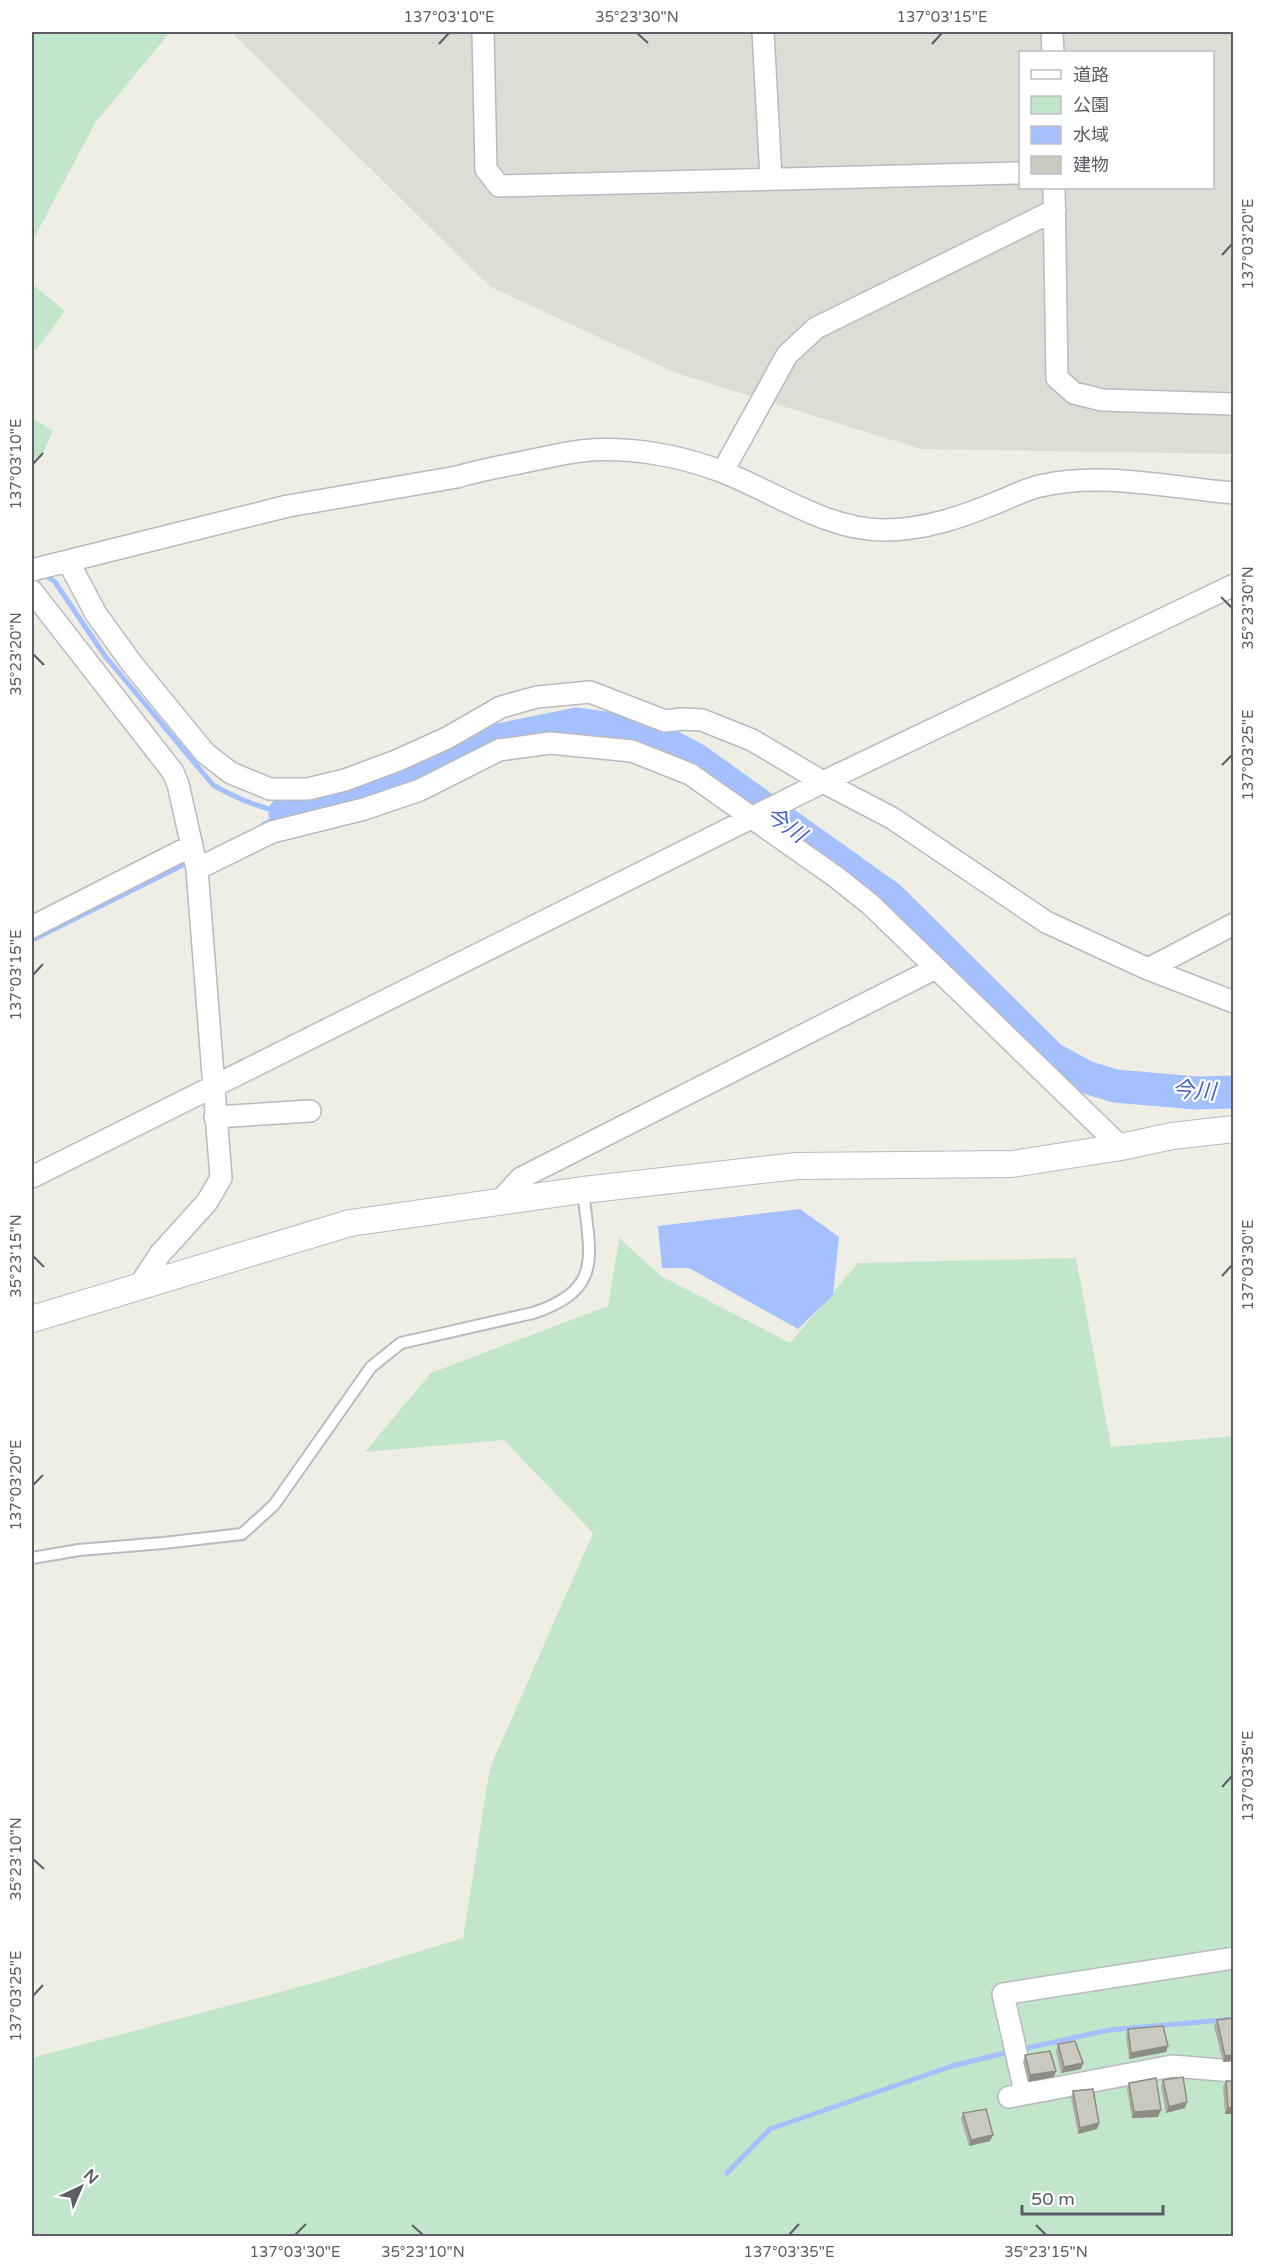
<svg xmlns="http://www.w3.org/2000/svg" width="1265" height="2268" font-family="'Varela Round','Noto Sans JP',sans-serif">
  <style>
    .industrial { fill: #ddddd6; fill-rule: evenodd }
    .green { fill: #c1e6ca }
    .water { fill: #a4c0fe }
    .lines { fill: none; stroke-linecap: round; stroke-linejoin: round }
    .stream { stroke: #a4c0fe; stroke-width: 5 }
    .river { stroke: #a4c0fe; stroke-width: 33 }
    .service-casing { stroke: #b9bac0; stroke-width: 14 }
    .minor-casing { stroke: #b9bac0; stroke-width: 24 }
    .tertiary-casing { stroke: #b9bac0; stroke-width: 28 }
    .service { stroke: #fff; stroke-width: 10 }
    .minor { stroke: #fff; stroke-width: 21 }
    .tertiary { stroke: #fff; stroke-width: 26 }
    .wall { fill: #adada5 }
    .shaded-wall { fill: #8d8d86 }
    .building { fill: #c9c9c0; stroke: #8d8d86; stroke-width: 1.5 }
    .ticks { fill: none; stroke: #5c5d64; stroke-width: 2 }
    .labels { text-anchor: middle; stroke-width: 4.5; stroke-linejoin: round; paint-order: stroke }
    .water-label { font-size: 22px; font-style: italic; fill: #4763c2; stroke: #fff }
    .neatline { fill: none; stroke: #5c5d64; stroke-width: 2 }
    .ticks-label { font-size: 15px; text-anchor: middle; fill: #5c5d64 }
  </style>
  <rect width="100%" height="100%" fill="#eeeee4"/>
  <!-- industrial -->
  <path class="industrial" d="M231 32H1233V454L921 449 676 373 491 287ZM1020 52H1212V188H1020Z"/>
  <!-- green -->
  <path class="green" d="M32 32H170L95 123 32 242Z
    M32 284 65 311 32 355Z
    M32 418 53 431 42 456 32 460Z
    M619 1238 661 1276 790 1343 858 1263 1076 1258 1111 1447 1233 1436V2236H32V2058L325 1980 463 1938 490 1768 593 1533 504 1440 365 1452 431 1373 608 1306Z"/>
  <!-- water -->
  <path class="water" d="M800 1209 839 1237 833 1295 798 1329 689 1268H662L658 1226Z"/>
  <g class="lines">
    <!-- stream -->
    <path class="stream" d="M42 573 55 582 105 656 213 785C236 798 259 808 285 813
      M263 825 285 813
      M32 940 191 861
      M1022 2049 1109 2030 1234 2019
      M727 2173 770 2129 952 2066 1013 2051"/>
    <!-- river -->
    <path class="river" d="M285 813 337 804 499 740 577 724 648 734 695 759 890 898 1051 1058 1086 1077 1115 1086 1196 1093 1234 1092"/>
    <defs>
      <path id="service" d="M32 1558 79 1550 163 1543 242 1534 274 1505 371 1367 401 1343 533 1313C606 1289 589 1253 583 1190"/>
      <path id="minor" d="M483 32 486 169 499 186 1020 173
        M763 32 771 178
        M1052 32 1053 52
        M1054 188 1057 378 1074 393 1102 400 1234 404
        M723 471 787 355 816 328 1055 210
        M68 561 96 614 133 665 205 753 231 773 270 789H308L345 780 396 761 447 738 501 707 537 697 590 692 665 721 682 719 702 720 752 740 823 782 892 818 1046 922 1148 969 1234 1002
        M32 570 288 506 457 477C480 470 504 466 528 461 545 458 563 453 581 451 628 446 679 455 723 472 775 492 826 530 884 530 924 530 962 517 998 502 1011 497 1026 489 1040 486 1103 471 1170 488 1234 493
        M32 591 173 772 178 784 197 869 221 1178 207 1202 160 1254 138 1288
        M197 869 272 832 364 809 420 790 499 750 550 743 632 751 690 774 836 877 870 904 1121 1147
        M32 927 191 846
        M1148 969 1234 924
        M215 1117 310 1111
        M32 1177 823 782 1234 585
        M500 1201 521 1178 936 968
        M1025 2092 1003 1994 1234 1958
        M1009 2097 1172 2066 1234 2071"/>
      <path id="tertiary" d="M32 1319 350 1223 583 1190 797 1166 1012 1164 1121 1147 1172 1136 1234 1129"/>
    </defs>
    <!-- service casing -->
    <use href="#service" class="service-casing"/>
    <!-- minor casing -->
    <use href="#minor" class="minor-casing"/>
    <!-- tertiary casing -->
    <use href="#tertiary" class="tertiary-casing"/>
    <!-- service -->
    <use href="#service" class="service"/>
    <!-- minor -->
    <use href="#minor" class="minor"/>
    <!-- tertiary -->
    <use href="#tertiary" class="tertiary"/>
  </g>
  <!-- wall -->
  <path class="wall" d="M1217 2020 1233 2061 1223 2062 1214 2026Z
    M1128 2029 1168 2046 1166 2052 1129 2059 1126 2035Z
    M1058 2044 1081 2069 1061 2073 1056 2051Z
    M1025 2055 1054 2077 1028 2082 1023 2062Z
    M1163 2080 1185 2108 1166 2113 1161 2086Z
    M1226 2081H1233V2114H1225L1223 2087Z
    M1129 2083 1158 2117 1132 2118 1127 2089Z
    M1073 2091 1099 2123 1097 2129 1078 2134 1071 2097Z
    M963 2113 990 2141 969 2146 961 2119Z"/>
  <!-- shaded-wall -->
  <path class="shaded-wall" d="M1168 2046 1166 2052 1129 2059 1131 2053Z
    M1233 2055V2061L1223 2062 1225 2056Z
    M1083 2063 1081 2069 1061 2073 1064 2067Z
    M1056 2071 1054 2077 1028 2082 1030 2075Z
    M1187 2102 1185 2108 1166 2113 1169 2107Z
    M1233 2107V2114H1225L1228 2108Z
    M1161 2110 1158 2117 1132 2118 1134 2112Z
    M1099 2123 1097 2129 1078 2134 1080 2128Z
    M993 2135 990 2141 969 2146 971 2140Z"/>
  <!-- building -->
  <path class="building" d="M1233 2018V2055L1225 2056 1217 2020Z
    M1163 2026 1168 2046 1131 2053 1128 2029Z
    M1075 2041 1083 2063 1064 2067 1058 2044Z
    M1050 2051 1056 2071 1030 2075 1025 2055Z
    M1183 2077 1187 2102 1169 2107 1163 2080Z
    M1156 2078 1161 2110 1134 2112 1129 2083Z
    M1226 2081H1233V2107L1228 2108Z
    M1093 2089 1099 2123 1080 2128 1073 2091Z
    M986 2109 993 2135 971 2140 963 2113Z"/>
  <!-- ticks -->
  <path class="ticks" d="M637 33 648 43M439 44 449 33M932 44 942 33M1222 255 1232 244M33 464 43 453M1221 597 1232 608M33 654 44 665M1222 765 1232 755M33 975 43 964M33 1256 44 1267M1222 1276 1232 1265M33 1485 43 1475M1222 1787 1232 1776M33 1859 44 1869M33 1996 43 1985M412 2225 423 2235M1036 2225 1046 2235M295 2235 306 2224M789 2235 799 2224"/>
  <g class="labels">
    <!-- water labels -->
    <g class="water-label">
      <text transform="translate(786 824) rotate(36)" y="8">今川</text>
      <text transform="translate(1194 1090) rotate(3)" y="8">今川</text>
    </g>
  </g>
  <!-- border -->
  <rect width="1265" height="2268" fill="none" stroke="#ffffff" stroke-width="66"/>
  <!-- legend -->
  <rect x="1019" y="51" width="195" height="138" fill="#ffffff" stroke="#bebec1" stroke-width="1.5"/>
  <rect x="1031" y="70" width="30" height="9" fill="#ffffff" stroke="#bebec1" stroke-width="1.5"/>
  <text x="1073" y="81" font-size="18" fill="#5c5d64">道路</text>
  <rect x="1031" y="96" width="30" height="18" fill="#c1e6ca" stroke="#bebec1" stroke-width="1.5"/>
  <text x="1073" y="111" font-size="18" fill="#5c5d64">公園</text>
  <rect x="1031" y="126" width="30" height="18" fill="#a4c0fe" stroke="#bebec1" stroke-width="1.5"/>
  <text x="1073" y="141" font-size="18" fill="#5c5d64">水域</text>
  <rect x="1031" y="156" width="30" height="18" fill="#c9c9c0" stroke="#bebec1" stroke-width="1.5"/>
  <text x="1073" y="171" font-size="18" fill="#5c5d64">建物</text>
  <!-- north arrow -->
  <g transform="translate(81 2187) rotate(44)" stroke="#ffffff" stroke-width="4.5" paint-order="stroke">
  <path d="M0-4.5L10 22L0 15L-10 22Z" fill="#5c5d64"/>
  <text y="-9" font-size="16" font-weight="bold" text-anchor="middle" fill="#5c5d64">N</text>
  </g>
  <!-- scale -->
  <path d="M1022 2205v9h141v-9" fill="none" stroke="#5c5d64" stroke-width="3"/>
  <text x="1031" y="2205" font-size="18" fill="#5c5d64" stroke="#ffffff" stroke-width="4.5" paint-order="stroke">50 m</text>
  <rect x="33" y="33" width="1199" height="2202" class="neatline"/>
  <g class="ticks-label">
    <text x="449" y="22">137°03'10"E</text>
    <text x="637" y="22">35°23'30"N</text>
    <text x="942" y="22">137°03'15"E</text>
    <text transform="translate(1248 244) rotate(-90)" y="5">137°03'20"E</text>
    <text transform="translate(16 464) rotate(-90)" y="5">137°03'10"E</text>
    <text transform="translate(1248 608) rotate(-90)" y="5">35°23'30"N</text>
    <text transform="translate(16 654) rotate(-90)" y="5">35°23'20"N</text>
    <text transform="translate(1248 755) rotate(-90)" y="5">137°03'25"E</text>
    <text transform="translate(16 975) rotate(-90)" y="5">137°03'15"E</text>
    <text transform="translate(16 1256) rotate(-90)" y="5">35°23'15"N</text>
    <text transform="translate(1248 1265) rotate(-90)" y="5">137°03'30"E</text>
    <text transform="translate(16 1485) rotate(-90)" y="5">137°03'20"E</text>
    <text transform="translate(1248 1776) rotate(-90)" y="5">137°03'35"E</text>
    <text transform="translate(16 1859) rotate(-90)" y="5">35°23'10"N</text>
    <text transform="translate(16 1996) rotate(-90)" y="5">137°03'25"E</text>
    <text x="295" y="2257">137°03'30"E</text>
    <text x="423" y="2257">35°23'10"N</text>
    <text x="789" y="2257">137°03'35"E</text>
    <text x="1046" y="2257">35°23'15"N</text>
  </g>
</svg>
